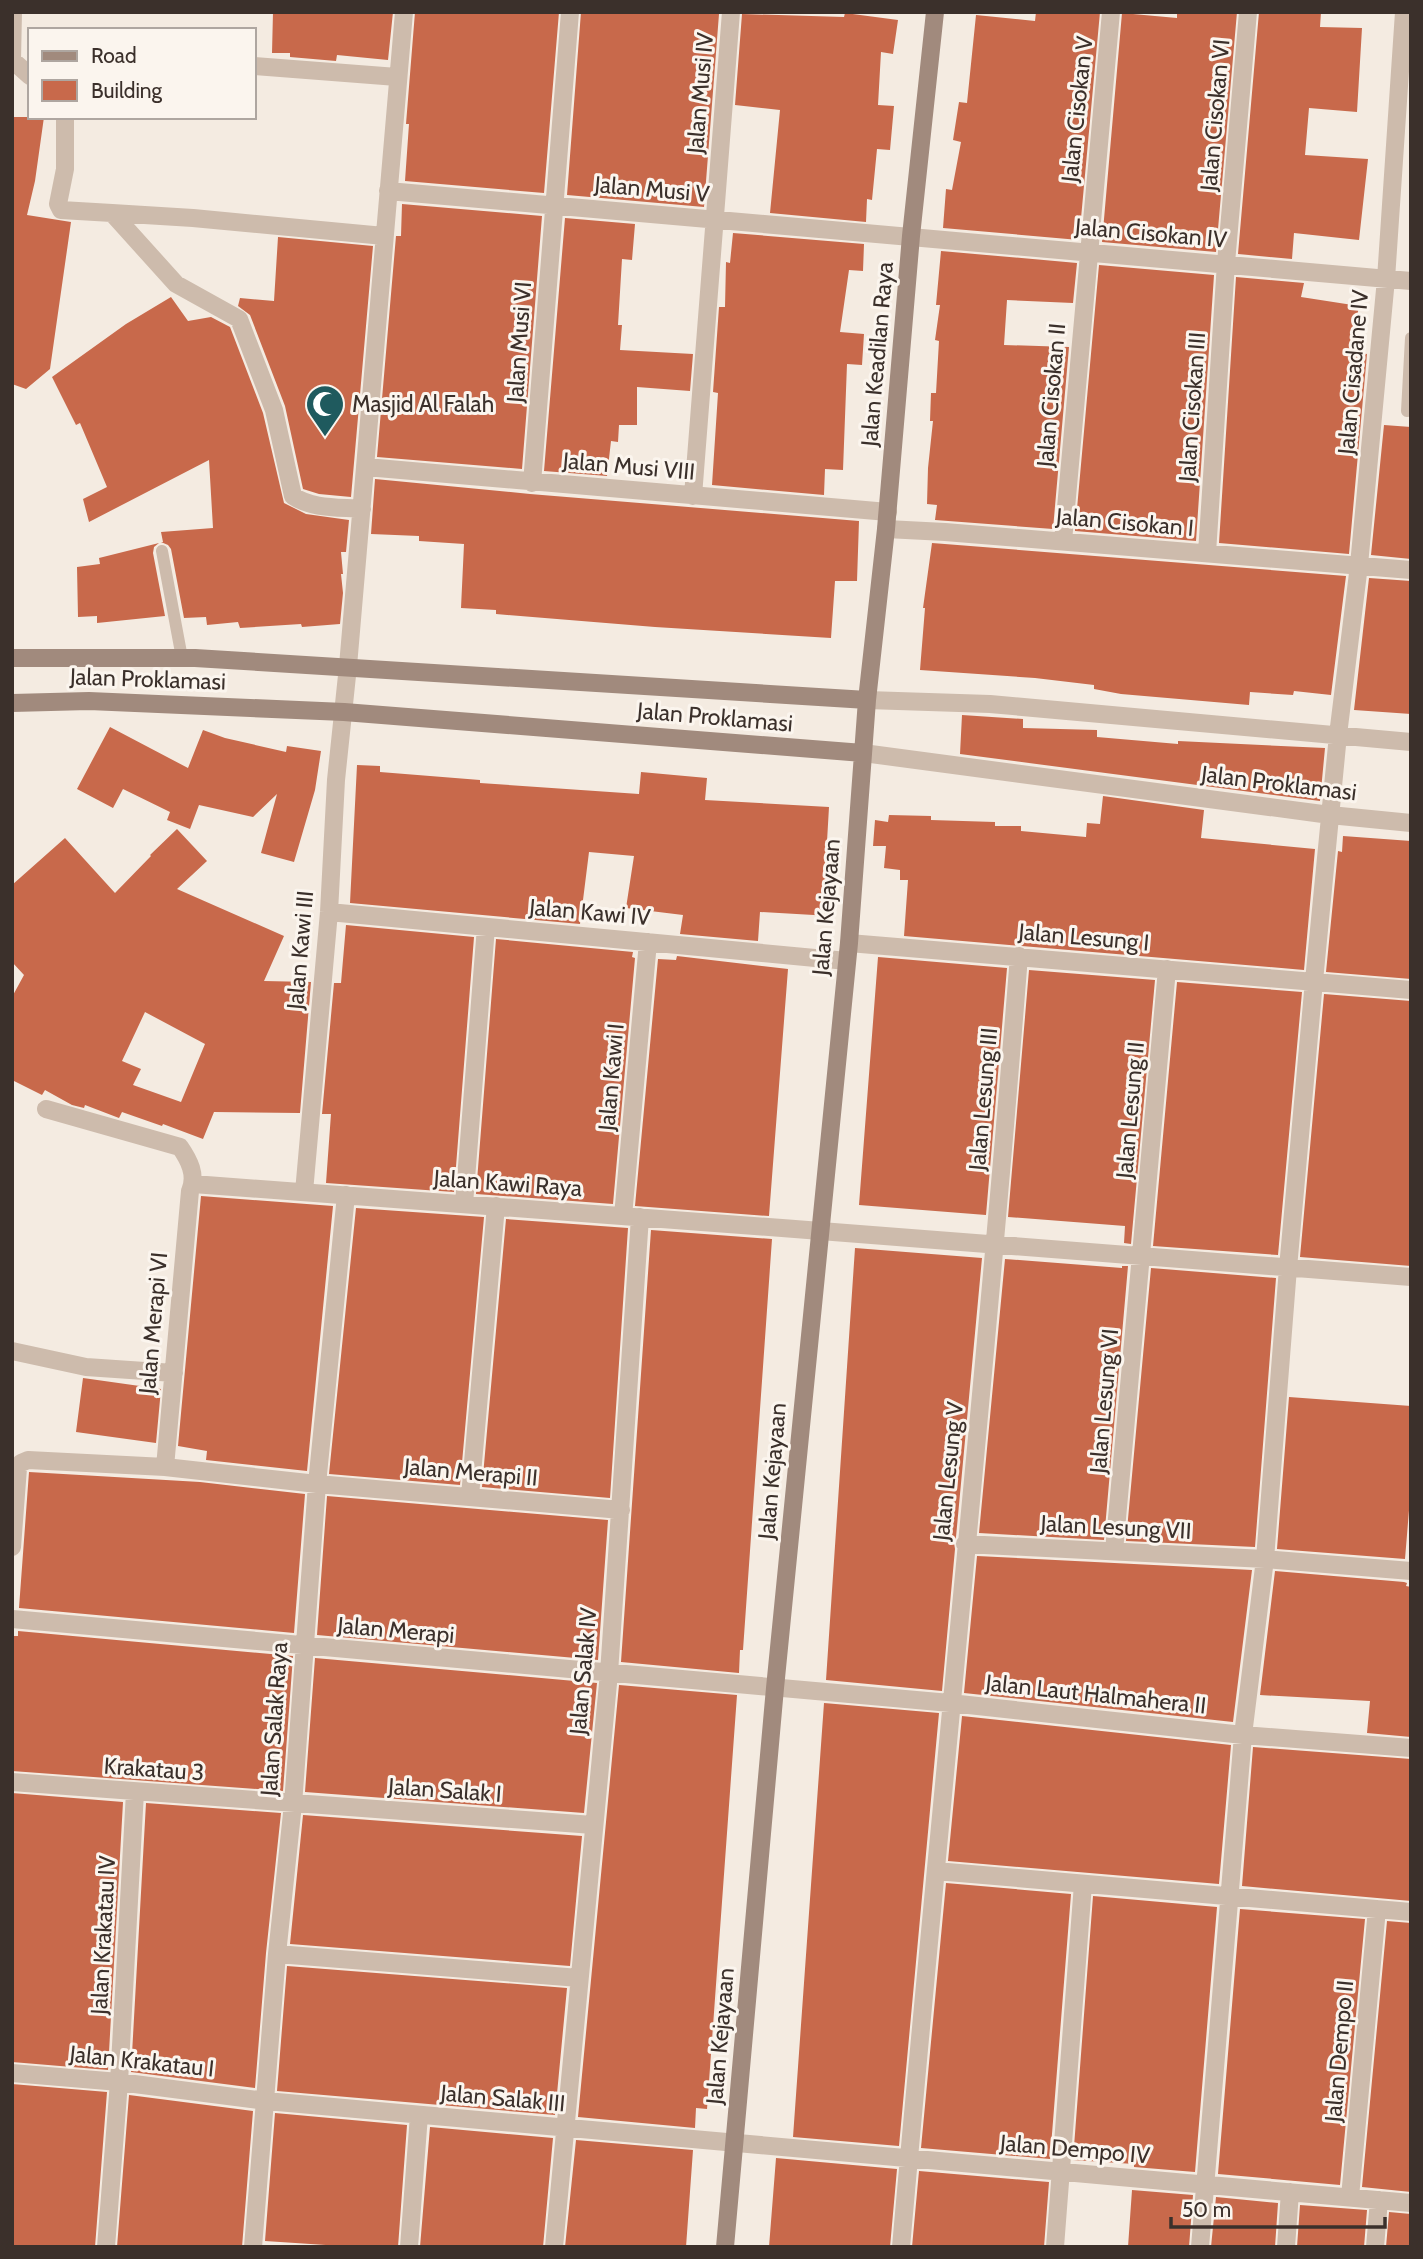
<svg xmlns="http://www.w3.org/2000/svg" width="1423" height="2259" font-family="Cabin,sans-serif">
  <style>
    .building { fill: #c8694b; fill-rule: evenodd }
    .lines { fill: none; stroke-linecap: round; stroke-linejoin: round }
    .lane { stroke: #cdbbac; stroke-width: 12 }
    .street { stroke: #cdbbac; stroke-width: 18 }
    .secondary { stroke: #a18a7d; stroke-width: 18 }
    .labels { text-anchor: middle; stroke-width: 6; stroke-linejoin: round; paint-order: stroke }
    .street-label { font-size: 23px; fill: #3b302b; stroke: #fbf5ee }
    .poi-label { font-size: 23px; fill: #3b302b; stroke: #fbf5ee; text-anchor: start }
  </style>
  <rect width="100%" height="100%" fill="#f4ebe1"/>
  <!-- building -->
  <path class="building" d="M273 12H393L388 60 337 55 336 61 290 57V53H272Z
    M415 12H559L544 193 405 181 409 124H406Z
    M581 12 719 14 704 207 567 195Z
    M1036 12H1100L1079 240 943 228 946 189 952 190 961 142 953 140 959 102 967 103 976 15 1035 21Z
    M1177 12H1237L1216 252 1102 242 1122 13 1177 18Z
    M1259 12H1321L1320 27 1362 28 1357 112 1309 108 1305 155 1368 159 1359 240 1294 233 1292 259 1238 254Z
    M845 13 898 20 893 54 881 52 878 105 894 106 890 150 877 149 872 200 867 199 866 222 770 213 780 110 735 105 742 14 844 17Z
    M12 117H44L35 181 27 215 71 222 50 369 26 389 12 384Z
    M402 204 542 216 522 469 377 457 396 236H401Z
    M565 218 635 224 632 260 622 259 618 325H622L620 350 693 354 690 391 637 387V425H619L618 442 611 441 607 476 544 471Z
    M733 233 864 244 863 271 849 270 840 332 864 334 862 365 847 364 843 470 825 469 824 495 712 485 718 393 713 392 719 307H725L726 262 730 263Z
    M278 237 373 246 351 497 319 494 303 489 285 406 250 315 238 306 240 298 274 301Z
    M941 251 1077 263 1073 303 1007 300 1004 345 1069 347 1053 529 935 520 937 505 927 504 928 468 933 421H930L931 393H936L939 341 935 340 940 305H936Z
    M1099 265 1214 275 1196 541 1075 531Z
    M1236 277 1304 283 1301 297 1359 306 1351 351 1367 354 1349 554 1219 543Z
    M171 297 188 321 211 317 230 327 263 413 284 503 306 514 349 520 346 552H341L343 574H341L343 593 340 624 302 627 301 624 240 628 238 622 207 625 206 617 184 618 171 549 168 545 161 542H163L161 532 213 528 209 460 89 522 83 499 107 487 80 423 76 425 52 377 126 324Z
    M1384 425 1411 427V559L1371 555Z
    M375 479 530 494 859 521 857 581H835L831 638 655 627 496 614V610L461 608 464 544 419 541V536L371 534Z
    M159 543 154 547 153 553 165 616 97 623V616L78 617 77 567 100 564 99 558Z
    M932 543 1346 576 1331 695 1294 691 1293 695 1250 692 1249 705 1121 694 1094 689V685L1035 678 920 670 925 608H923Z
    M1369 578 1411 581V714L1354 710Z
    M962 715 1023 719V728L1097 730V737L1178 744V741L1325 748 1320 801 960 754Z
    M110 727 188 768 203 730 225 738 286 752 287 746 321 751 315 790 294 862 261 853 277 794 253 817 199 805 190 829 167 820 170 812 123 789 113 808 77 789Z
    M357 765 380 766V772L480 780V783L639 794 641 772 707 778 705 800 829 807 825 876H834L831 916 760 912 758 941 680 934 683 915 626 908 634 856 589 852 580 924 350 903Z
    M1103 796 1204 810 1201 838 1315 849 1304 970 904 936 908 880H900V870L884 868 886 846H873L875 820 888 822 889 815 931 816V820L995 822V826H1021V831L1086 837 1087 823 1100 824Z
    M177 829 207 861 177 889 284 936 264 981 311 982 300 1113 214 1112 203 1139 163 1124 162 1126 122 1112 119 1118 85 1105 84 1108 72 1105 45 1090 42 1095 12 1080V997L24 975 12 962V885L65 838 115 893 151 856 150 855ZM145 1012 205 1044 181 1102 133 1085 141 1069 122 1061Z
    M1343 836 1411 841V979L1326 972 1338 851 1342 852Z
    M346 925 474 937 454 1192 326 1183 331 1114H322L334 983H341Z
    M496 939 633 952 632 957 635 958 613 1204 476 1194Z
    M677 956 788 969 769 1216 635 1206 658 959 676 960Z
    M878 957 1007 968 986 1215 859 1205Z
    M1029 970 1155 980 1131 1244 1124 1243 1125 1226 1008 1217Z
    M1177 982 1302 992 1278 1255 1153 1246Z
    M1324 994 1411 1001V1266L1300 1257Z
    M201 1196 333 1206 307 1471 206 1460 207 1451 178 1446Z
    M356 1208 484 1217 460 1485 329 1474Z
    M506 1219 628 1228 610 1498 482 1487Z
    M651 1230 772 1239 743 1650H740L739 1673 621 1662Z
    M855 1248 982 1258 956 1537 954 1543 955 1549 942 1691 826 1680Z
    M1005 1259 1122 1268V1266H1128L1104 1540 979 1533Z
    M1151 1268 1276 1278 1255 1547 1126 1541Z
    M83 1378 161 1389 156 1443 76 1432Z
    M1289 1397 1411 1406V1486L1405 1559 1277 1549Z
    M29 1472 200 1482 305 1494 294 1633 19 1608Z
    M327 1496 608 1520 598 1660 317 1635Z
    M977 1556 1252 1570 1233 1722 964 1693Z
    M1275 1571 1404 1582 1407 1583 1406 1586 1411 1587V1737L1367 1733 1370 1701 1260 1695Z
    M18 1631 293 1656 283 1791 12 1771V1660L14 1636H18Z
    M315 1658 597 1683 584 1813 305 1792Z
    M619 1685 737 1695 707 2109 696 2108 695 2128 578 2117Z
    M824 1703 939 1713 899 2146 793 2137Z
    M962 1716 1231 1745 1219 1884 948 1861Z
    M1253 1747 1411 1759V1901L1242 1886Z
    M12 1793 123 1802 108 2070 12 2062Z
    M146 1803 281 1813 266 1953 255 2088 131 2072Z
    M303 1815 582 1836 570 1966 290 1944Z
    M946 1883 1071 1894 1050 2159 921 2148Z
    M1093 1896 1217 1907 1195 2172 1134 2167V2164L1073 2160Z
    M1240 1909 1365 1919 1340 2185 1218 2174Z
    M1387 1921 1411 1923V2192L1362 2187Z
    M287 1966 567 1988 555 2115 277 2091Z
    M12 2084 107 2092 95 2247H12Z
    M129 2095 253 2111 242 2247H117Z
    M275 2113 407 2125 398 2247H356L265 2241Z
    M430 2127 553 2138 543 2247H420Z
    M576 2140 693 2150 686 2247H565Z
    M776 2158 897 2169 890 2247H769Z
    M919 2171 1049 2182 1044 2247H912Z
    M1132 2190 1193 2195 1189 2247H1128Z
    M1216 2197 1278 2203 1275 2247H1211Z
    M1300 2205 1367 2210 1364 2247H1297Z
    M1389 2212 1411 2214V2247H1386Z"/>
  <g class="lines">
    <!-- lane -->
    <path class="lane" d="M1407 411 1411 338
      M162 551 182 658"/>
    <!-- street -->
    <path class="street" d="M13 12 12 60 30 76
      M254 66 397 77
      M65 117V169L58 204 61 210 112 213 176 284 239 319 274 410 293 496C312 509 339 507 362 509
      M388 191 1411 281
      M112 213 193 218 384 236
      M366 467 888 512
      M532 483 570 12
      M693 496 731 12
      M886 529 945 532 1411 570
      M1063 541 1111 12
      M1207 553 1226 263 1248 12
      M867 700 990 704 1411 742
      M863 753 1330 815 1411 823
      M329 912 847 961
      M849 943 1411 990
      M46 1109 180 1147C189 1160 197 1175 190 1191L165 1467
      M193 1184 782 1228 1411 1277
      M304 1192 329 912 336 780 348 666 404 12
      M464 1204 486 927
      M623 1216 648 942
      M12 1351 86 1367 174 1373
      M470 1496 496 1206
      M965 1544 1265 1559 1411 1571
      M12 1547 18 1468 21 1463 28 1460 165 1467 317 1484 621 1510
      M1114 1551 1167 969
      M12 1619 950 1703 1243 1735 1411 1748
      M12 1782 593 1825
      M936 1871 1411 1912
      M277 1954 579 1978
      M12 2073 119 2082 266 2101 1411 2203
      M1350 2197 1377 1909
      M106 2247 119 2082 135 1792
      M253 2247 277 1954 293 1804 317 1484 346 1195
      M409 2247 419 2115
      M554 2247 609 1673 640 1217
      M901 2247C939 1816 985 1387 1019 956
      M1055 2247 1083 1884
      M1200 2247 1243 1735 1265 1559 1288 1268 1314 981 1338 735 1359 565 1386 279 1404 12
      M1286 2247 1290 2192
      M1375 2247 1379 2200"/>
    <!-- secondary -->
    <path class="secondary" d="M12 658H195L867 700
      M12 703 89 701 344 712 863 753
      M725 2247 775 1688 849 943 867 700 886 529 911 236 935 12"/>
  </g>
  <!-- icons -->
  <defs>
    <symbol id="mosque-pin" viewBox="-11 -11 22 30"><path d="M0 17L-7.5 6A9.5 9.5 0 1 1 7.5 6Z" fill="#1f5a5e" stroke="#fbf5ee"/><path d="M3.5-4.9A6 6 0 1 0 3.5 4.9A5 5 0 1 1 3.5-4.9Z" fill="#fff"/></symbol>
  </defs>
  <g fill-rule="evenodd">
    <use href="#mosque-pin" x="303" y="382" width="44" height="60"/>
  </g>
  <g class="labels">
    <!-- street labels -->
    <g class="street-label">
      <text transform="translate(700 93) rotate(-85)" y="8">Jalan Musi IV</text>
      <text transform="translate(1077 109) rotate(-84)" y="8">Jalan Cisokan V</text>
      <text transform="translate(1215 115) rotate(-85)" y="8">Jalan Cisokan VI</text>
      <text transform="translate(652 189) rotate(5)" y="8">Jalan Musi V</text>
      <text transform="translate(1151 233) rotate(5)" y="8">Jalan Cisokan IV</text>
      <text transform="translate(519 342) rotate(-86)" y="8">Jalan Musi VI</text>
      <text transform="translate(877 354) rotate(-85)" y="8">Jalan Keadilan Raya</text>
      <text transform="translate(1353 372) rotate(-85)" y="8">Jalan Cisadane IV</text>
      <text transform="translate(1051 395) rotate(-85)" y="8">Jalan Cisokan II</text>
      <text transform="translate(1192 407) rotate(-86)" y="8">Jalan Cisokan III</text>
      <text transform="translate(629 466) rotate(5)" y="8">Jalan Musi VIII</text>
      <text transform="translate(1125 522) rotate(5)" y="8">Jalan Cisokan I</text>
      <text transform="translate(148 679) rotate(2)" y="8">Jalan Proklamasi</text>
      <text transform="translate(715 717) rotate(5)" y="8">Jalan Proklamasi</text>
      <text transform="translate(1279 783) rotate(7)" y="8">Jalan Proklamasi</text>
      <text transform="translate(826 907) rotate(-85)" y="8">Jalan Kejayaan</text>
      <text transform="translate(590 912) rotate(5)" y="8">Jalan Kawi IV</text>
      <text transform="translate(1084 937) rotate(5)" y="8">Jalan Lesung I</text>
      <text transform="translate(300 950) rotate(-85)" y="8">Jalan Kawi III</text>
      <text transform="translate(611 1077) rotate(-85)" y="8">Jalan Kawi I</text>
      <text transform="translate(983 1099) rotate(-85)" y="8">Jalan Lesung III</text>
      <text transform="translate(1130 1110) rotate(-85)" y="8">Jalan Lesung II</text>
      <text transform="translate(508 1183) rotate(4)" y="8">Jalan Kawi Raya</text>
      <text transform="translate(153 1323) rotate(-85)" y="8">Jalan Merapi VI</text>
      <text transform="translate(1104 1401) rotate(-85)" y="8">Jalan Lesung VI</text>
      <text transform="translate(772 1471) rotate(-85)" y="8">Jalan Kejayaan</text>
      <text transform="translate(948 1471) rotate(-84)" y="8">Jalan Lesung V</text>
      <text transform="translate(471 1472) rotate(5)" y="8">Jalan Merapi II</text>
      <text transform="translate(1116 1527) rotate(3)" y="8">Jalan Lesung VII</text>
      <text transform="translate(396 1630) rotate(5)" y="8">Jalan Merapi</text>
      <text transform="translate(583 1671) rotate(-85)" y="8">Jalan Salak IV</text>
      <text transform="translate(1096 1694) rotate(6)" y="8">Jalan Laut Halmahera II</text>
      <text transform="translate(274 1719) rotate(-86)" y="8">Jalan Salak Raya</text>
      <text transform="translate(154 1769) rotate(4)" y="8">Krakatau 3</text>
      <text transform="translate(445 1790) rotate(4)" y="8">Jalan Salak I</text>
      <text transform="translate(103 1935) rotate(-87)" y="8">Jalan Krakatau IV</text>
      <text transform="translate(720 2036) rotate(-85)" y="8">Jalan Kejayaan</text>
      <text transform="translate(1339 2051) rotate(-85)" y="8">Jalan Dempo II</text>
      <text transform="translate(142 2061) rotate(6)" y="8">Jalan Krakatau I</text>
      <text transform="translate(503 2098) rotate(5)" y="8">Jalan Salak III</text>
      <text transform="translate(1075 2149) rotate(5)" y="8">Jalan Dempo IV</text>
    </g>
    <!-- poi labels -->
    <g class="poi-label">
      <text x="352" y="412">Masjid Al Falah</text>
    </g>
  </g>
  <!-- border -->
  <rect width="1423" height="2259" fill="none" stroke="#3b302b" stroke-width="28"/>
  <!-- legend -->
  <rect x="28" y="28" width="228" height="91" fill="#fbf5ee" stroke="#aea6a0" stroke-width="2"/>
  <rect x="42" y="51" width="35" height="10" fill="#a18a7d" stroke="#aea6a0" stroke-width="2"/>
  <text x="91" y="63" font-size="21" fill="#3b302b">Road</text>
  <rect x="42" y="80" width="35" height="21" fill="#c8694b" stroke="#aea6a0" stroke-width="2"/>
  <text x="91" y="98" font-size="21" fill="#3b302b">Building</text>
  <!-- scale -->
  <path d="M1171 2217v10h214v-10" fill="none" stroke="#3b302b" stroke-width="3.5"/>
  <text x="1182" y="2217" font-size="21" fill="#3b302b" stroke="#fbf5ee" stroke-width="5" paint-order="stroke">50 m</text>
</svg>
